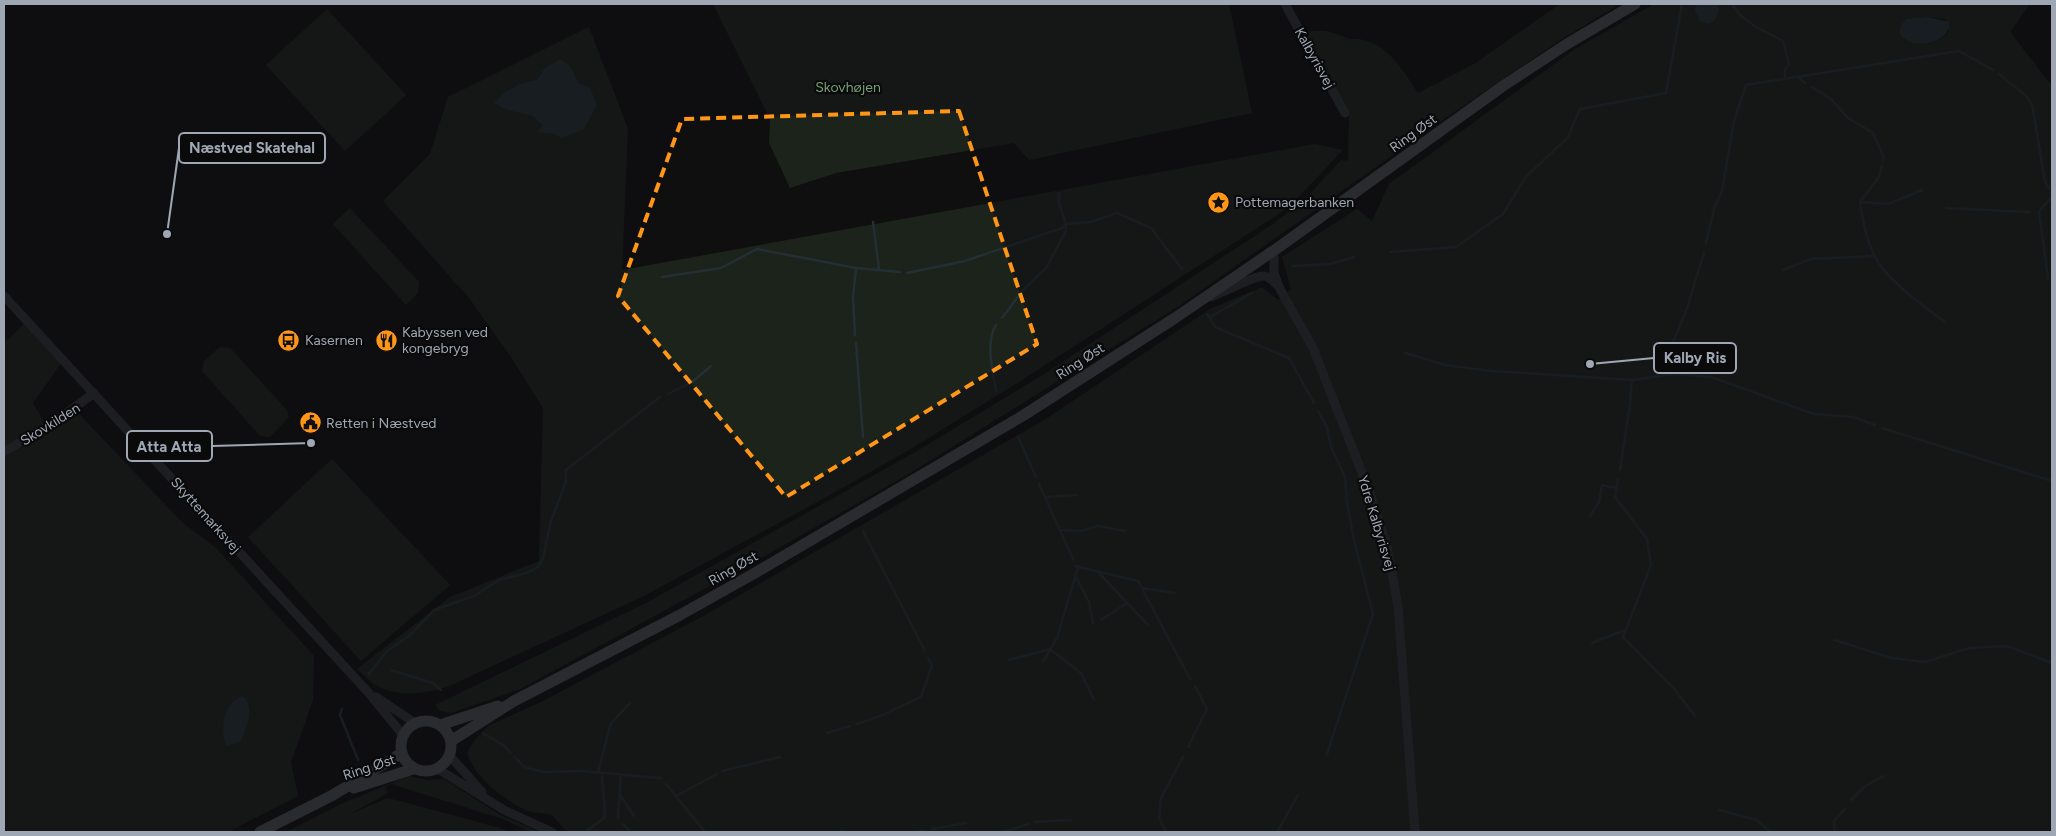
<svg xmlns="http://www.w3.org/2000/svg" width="2056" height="836" font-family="Figtree,sans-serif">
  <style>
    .green { fill: #1b231b; fill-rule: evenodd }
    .water { fill: #242f35 }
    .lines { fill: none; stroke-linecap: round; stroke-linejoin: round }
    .stream { stroke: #242f35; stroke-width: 2.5 }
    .minor { stroke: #2f3136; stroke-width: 9 }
    .major { stroke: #4b4e55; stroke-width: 11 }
    .marked { fill: none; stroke: #ff9618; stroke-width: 4; stroke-dasharray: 10 6; stroke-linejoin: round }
    .labels { text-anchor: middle; stroke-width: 4.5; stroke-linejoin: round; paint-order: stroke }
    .street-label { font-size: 14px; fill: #9ea7b3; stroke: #0a0a0b }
    .park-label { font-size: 14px; fill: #75a073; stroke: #0a0a0b }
    .poi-label { font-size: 14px; fill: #9ea7b3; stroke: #0a0a0b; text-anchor: start }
    .leader { fill: none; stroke: #9ea7b3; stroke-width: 2 }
    .callout-dot { fill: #9ea7b3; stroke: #0a0a0b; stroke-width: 2 }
    .callout { fill: #0a0a0b; stroke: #9ea7b3; stroke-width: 2 }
    .callout-label { font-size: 15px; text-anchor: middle; font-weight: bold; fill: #9ea7b3 }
  </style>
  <rect width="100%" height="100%" fill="#0f0f10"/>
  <!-- green -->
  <path class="green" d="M713 4H1229L1252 113 1029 160 1014 143 836 173 790 188 769 143 770 119Z
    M1560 4H1620L1565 37 1438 123 1179 306 907 475 754 562 520 689 451 713 440 711 435 705 648 602 917 451 1041 376 1273 224 1308 196 1341 160 1348 161 1349 111 1306 32C1326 29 1330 32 1347 38 1352 40 1355 38 1359 39 1388 44 1403 70 1418 93L1474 64Z
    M1654 4H2030L2010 32 2052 86V832H567L551 814C544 813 535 813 528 811 505 801 475 778 467 753L474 741 488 726 545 700 707 614 1046 419 1210 309 1262 287 1278 300 1291 289 1282 257 1357 209 1372 221 1389 184 1575 49ZM1928 17 1945 19 1949 30C1940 46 1918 46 1904 39L1906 19Z
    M327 9 406 95 345 151 266 65Z
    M589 27 628 129 622 270 1315 144 1343 150 1292 204 1271 219 1019 382 914 447 830 495 644 596 449 686C426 694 398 698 375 685 369 681 363 674 357 669L450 597 539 561 543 408 509 354 469 298 383 201 430 154 448 97Z
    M350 208 419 282 418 293 406 305 333 224Z
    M24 324 61 363 33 403 46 425 4 447V343Z
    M220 347 230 348 287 410 289 417 270 437 260 436 202 371 204 361Z
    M79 414 183 523 216 548 314 656 313 700 291 762 298 796 228 832H4V458Z
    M332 459 450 585 361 661 248 537Z
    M409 776 427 780 444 779 502 816 540 832H530L503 819 391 784 385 787 388 793 348 815 388 798 500 828 510 832H286L341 804Z"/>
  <!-- water -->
  <path class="water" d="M1696 4H1718C1719 13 1717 21 1708 24L1701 22 1695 11Z
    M1928 17 1949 22 1950 25C1945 45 1913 50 1900 35V27L1906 19Z
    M559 60C572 63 574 72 578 83L590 88 597 105 584 129 561 138 555 134 536 132 543 126 533 116 508 110 494 103C505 90 521 82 537 80L545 68Z
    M243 696C255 707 247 729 240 742L226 746C220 729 223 702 243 696Z"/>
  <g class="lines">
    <!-- stream -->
    <path class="stream" d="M1732 4 1740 15 1756 27 1783 41 1789 64 1785 69V78
      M1999 74 2026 96 2032 104 2045 182 2049 188
      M1799 78 1805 83
      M1812 87 1831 99 1848 118 1873 133 1883 155V160
      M1882 166 1879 177 1860 202C1863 222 1867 244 1878 262 1891 283 1925 307 1945 322
      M1059 193V203L1066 224 1091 222 1117 213 1151 228 1182 269
      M1860 202 1888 204 1922 190
      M1946 208 2029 212
      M873 222 879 269
      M1706 243 1714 209 1722 191 1734 121 1746 85 1959 51 1993 70
      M1390 252 1456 247 1503 214 1525 178 1568 137 1580 109 1666 93 1682 4
      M1292 266 1330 264 1354 257
      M1783 270 1811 259 1875 256
      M907 273 965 261 1062 228 1066 224
      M662 277 721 268 757 249 856 268 900 272
      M2048 279 2039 211 2052 197
      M1207 314 1215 327 1289 358 1314 403
      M1210 317 1252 293
      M1002 318 1023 290 1046 268 1066 231V224
      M855 335 853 297 856 268
      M856 343 863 437
      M1405 353 1445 365 1491 371 1632 380 1674 374 1711 377 1814 414 1853 417 1875 425
      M1664 375 1663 368 1687 308 1704 253
      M996 391C993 372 985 342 996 325
      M668 394 692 382 711 366
      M1318 411 1327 427 1331 447 1345 477 1347 502 1354 540 1373 614 1327 754
      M1882 428 2052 481
      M1018 437 1036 477
      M1620 470 1630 404 1632 380
      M1618 479 1615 497 1647 539 1651 565 1623 637 1675 690 1695 716
      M1039 484 1073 559
      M1046 497 1077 495
      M1590 516 1599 502 1602 485 1616 488
      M1062 530 1081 531 1098 526 1125 531
      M863 531 925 651
      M1075 566 1138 581 1190 679
      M1098 572 1148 625
      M1076 577 1089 602 1093 623
      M1142 588 1175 593
      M1101 620 1127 603
      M1834 640 1892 658 1925 662 1969 648 2007 646 2052 663
      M1592 643 1625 630
      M1009 660 1050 649 1081 673 1094 700
      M1043 662 1057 638 1078 567
      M391 670 433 683 441 690
      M369 674 387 651 409 636 434 610 474 596 499 580 527 573 538 567 543 558 551 521 566 481V470L660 397
      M342 709 340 715 358 760
      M857 724 878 717 921 697 932 666 928 658
      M483 733 503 745 510 752
      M827 733 850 726
      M1188 747 1207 709 1195 686
      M515 757 524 767 543 772 579 771 661 778
      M722 771 780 757
      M598 772 611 723 630 703
      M666 784 705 832
      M620 795 634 816
      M676 796 717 774
      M1851 800 1864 787 1883 776
      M1719 810 1757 820 1770 832
      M618 818 621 775
      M1035 822 1071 820
      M623 824 629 830
      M932 829 966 823
      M588 830 604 818 605 813 602 773
      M842 831 843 832
      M368 832H374
      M916 832 923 831
      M1004 832 1028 824
      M1166 832 1159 818 1161 798 1183 757
      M1277 832 1298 795
      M1835 832 1834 821 1845 809"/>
    <!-- minor -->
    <path class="minor" d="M1285 4 1345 113
      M1274 250V273L1280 289 1313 348 1370 493 1387 546 1398 606 1415 832
      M4 296 367 691 403 735
      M1211 297C1223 293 1255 275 1264 276 1270 277 1273 281 1277 285
      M4 452 49 426 94 393
      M376 697 415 723
      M450 756 482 792
      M438 769 504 810 552 832"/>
    <!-- major -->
    <path class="major" d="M401 746a25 25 0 1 1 50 0a25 25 0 1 1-50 0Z
      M440 725 498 706
      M451 741 514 701 680 615 755 573 1024 415 1175 318 1279 247 1503 86 1567 44 1635 4
      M354 788 413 769
      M260 832 333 795 402 753"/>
  </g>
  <!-- marked area -->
  <path d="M0 0H2056V836H0ZM959 111 1037 344 786 497 618 296 682 119Z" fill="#0f0f10" fill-opacity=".55" fill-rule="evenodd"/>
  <path class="marked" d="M959 111 1037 344 786 497 618 296 682 119Z"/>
  <!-- icons -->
  <defs>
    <symbol id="sight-disc" viewBox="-11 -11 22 22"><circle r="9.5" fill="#ff9618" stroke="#0a0a0b"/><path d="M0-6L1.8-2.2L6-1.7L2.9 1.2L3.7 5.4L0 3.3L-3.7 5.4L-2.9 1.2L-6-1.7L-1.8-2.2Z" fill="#111"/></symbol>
    <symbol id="bus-disc" viewBox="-11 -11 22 22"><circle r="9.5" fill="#ff9618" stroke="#0a0a0b"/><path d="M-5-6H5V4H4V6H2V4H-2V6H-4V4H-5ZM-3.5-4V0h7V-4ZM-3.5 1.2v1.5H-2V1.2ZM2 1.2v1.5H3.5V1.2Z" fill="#111"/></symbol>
    <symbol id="restaurant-disc" viewBox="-11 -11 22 22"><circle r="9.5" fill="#ff9618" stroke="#0a0a0b"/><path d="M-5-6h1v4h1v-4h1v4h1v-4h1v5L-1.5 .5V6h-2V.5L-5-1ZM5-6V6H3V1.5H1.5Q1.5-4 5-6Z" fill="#111"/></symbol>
    <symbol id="civic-disc" viewBox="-11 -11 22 22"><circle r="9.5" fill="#ff9618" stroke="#0a0a0b"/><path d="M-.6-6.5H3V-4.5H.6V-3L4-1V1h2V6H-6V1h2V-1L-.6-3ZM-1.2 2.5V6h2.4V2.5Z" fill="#111"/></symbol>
  </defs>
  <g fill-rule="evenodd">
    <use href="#sight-disc" x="1206" y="190" width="25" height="25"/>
    <use href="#bus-disc" x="276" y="328" width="25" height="25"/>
    <use href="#restaurant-disc" x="374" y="328" width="25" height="25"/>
    <use href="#civic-disc" x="298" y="410" width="25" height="25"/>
  </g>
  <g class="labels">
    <!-- street labels -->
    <g class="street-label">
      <text transform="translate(1315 58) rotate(61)" y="5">Kalbyrisvej</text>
      <text transform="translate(1413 133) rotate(-36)" y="5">Ring Øst</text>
      <text transform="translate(1080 361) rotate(-33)" y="5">Ring Øst</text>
      <text transform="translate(50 424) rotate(-32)" y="5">Skovkilden</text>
      <text transform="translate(206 515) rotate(48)" y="5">Skyttemarksvej</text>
      <text transform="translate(1377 523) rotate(73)" y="5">Ydre Kalbyrisvej</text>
      <text transform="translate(733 568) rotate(-30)" y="5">Ring Øst</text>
      <text transform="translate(369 767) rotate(-18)" y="5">Ring Øst</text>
    </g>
    <!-- park labels -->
    <g class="park-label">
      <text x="848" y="92">Skovhøjen</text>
    </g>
    <!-- poi labels -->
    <g class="poi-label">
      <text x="1235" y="207">Pottemagerbanken</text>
      <text x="402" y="337">Kabyssen ved<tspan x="402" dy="16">kongebryg</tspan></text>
      <text x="305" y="345">Kasernen</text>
      <text x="326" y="428">Retten i Næstved</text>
    </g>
  </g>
  <!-- callouts -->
  <path class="leader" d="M167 234L179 148M1590 364L1654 358M311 443L212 446"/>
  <g class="callout-dot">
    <circle cx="167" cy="234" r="5"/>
    <circle cx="1590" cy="364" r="5"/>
    <circle cx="311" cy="443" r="5"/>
  </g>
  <g class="callout">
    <rect x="179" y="133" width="146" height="30" rx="5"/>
    <rect x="1654" y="343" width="82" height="30" rx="5"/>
    <rect x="127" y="431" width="85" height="30" rx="5"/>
  </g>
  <g class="callout-label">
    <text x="252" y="153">Næstved Skatehal</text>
    <text x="1695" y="363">Kalby Ris</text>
    <text x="169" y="452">Atta Atta</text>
  </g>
  <!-- border -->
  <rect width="2056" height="836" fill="none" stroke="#9ea7b3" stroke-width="10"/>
</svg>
